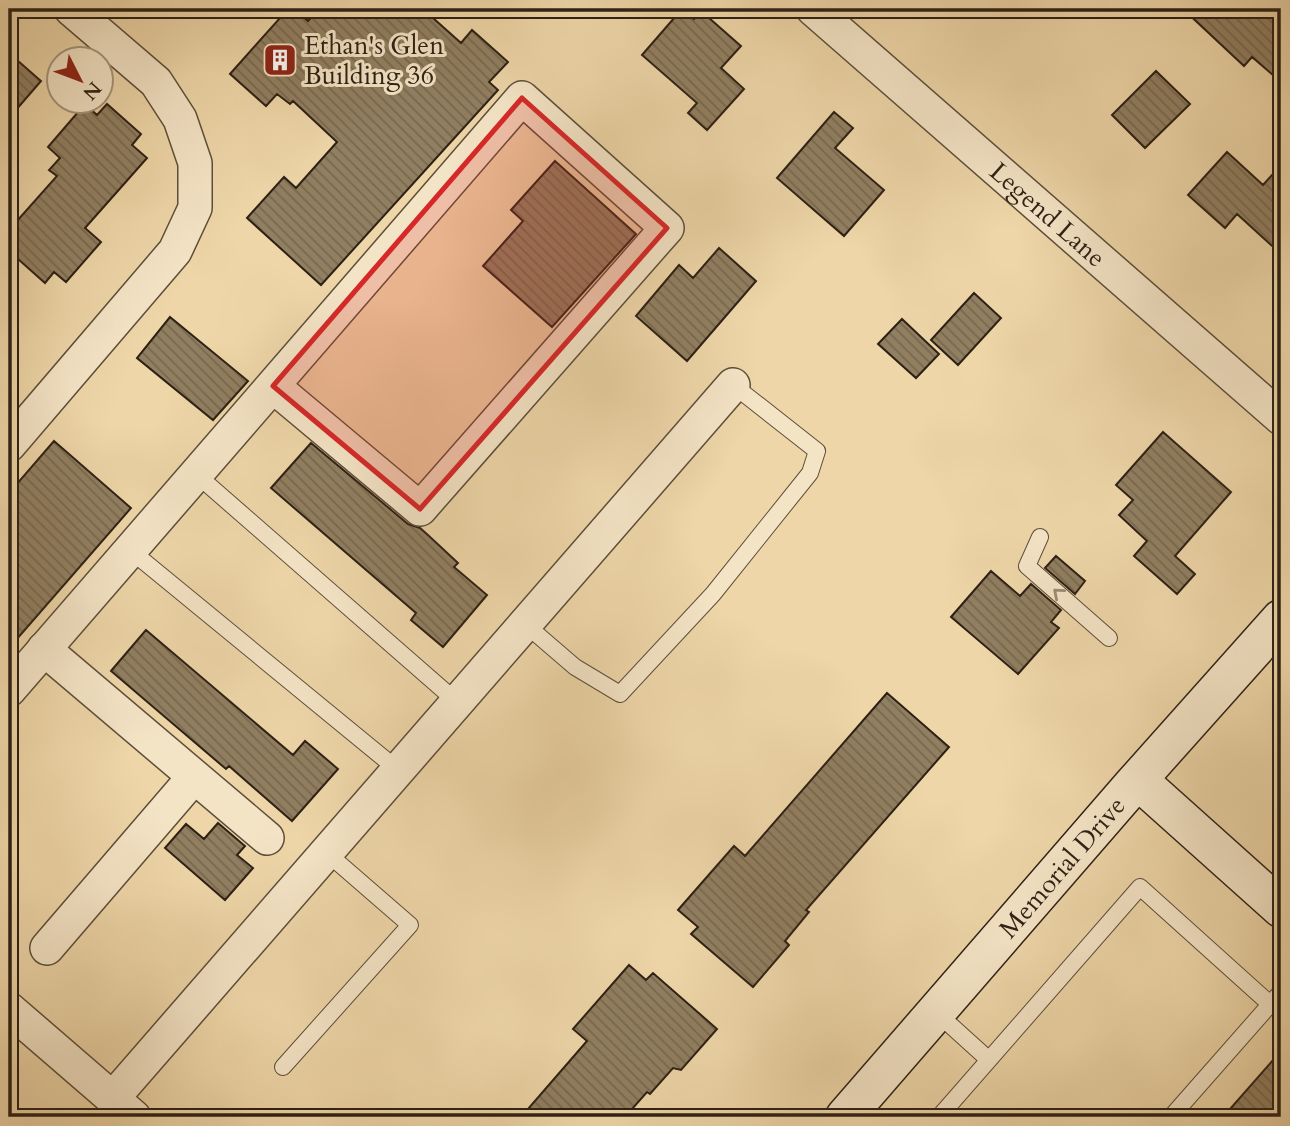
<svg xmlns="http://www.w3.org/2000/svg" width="1290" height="1126" font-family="Cardo,serif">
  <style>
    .building { fill: url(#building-back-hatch); stroke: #2d2015; stroke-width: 2 }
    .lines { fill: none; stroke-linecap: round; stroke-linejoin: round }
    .lane-casing { stroke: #5d4e3a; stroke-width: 18 }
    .street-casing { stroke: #5d4e3a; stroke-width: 36 }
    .secondary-casing { stroke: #2d2015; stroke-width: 41 }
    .lane { stroke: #f4e4c6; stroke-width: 16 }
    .street { stroke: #f4e4c6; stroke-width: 33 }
    .secondary { stroke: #f4e4c6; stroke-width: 38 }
    .oneway { stroke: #9a8c76 }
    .marked { fill: #d62828; fill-opacity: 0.2; stroke: #d62828; stroke-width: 5; stroke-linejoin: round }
    .labels { text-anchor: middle; stroke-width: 6; stroke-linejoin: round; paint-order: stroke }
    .poi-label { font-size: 26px; fill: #2d2015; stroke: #f4e4c6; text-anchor: start }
    .street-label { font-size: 26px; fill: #2d2015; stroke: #f4e4c6 }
  </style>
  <defs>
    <pattern id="building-back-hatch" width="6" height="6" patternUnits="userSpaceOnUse" patternTransform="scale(1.75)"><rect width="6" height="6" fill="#917f61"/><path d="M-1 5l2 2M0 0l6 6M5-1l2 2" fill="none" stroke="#77684f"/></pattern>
  </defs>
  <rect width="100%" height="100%" fill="#eed6a8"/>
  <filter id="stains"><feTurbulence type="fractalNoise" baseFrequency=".00286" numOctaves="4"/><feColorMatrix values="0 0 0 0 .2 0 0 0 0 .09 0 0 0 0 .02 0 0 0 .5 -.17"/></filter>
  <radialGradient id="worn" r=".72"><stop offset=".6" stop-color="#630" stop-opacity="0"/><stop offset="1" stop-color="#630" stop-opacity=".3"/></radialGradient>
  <!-- building -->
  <path class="building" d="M288 9H294L308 21 319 9H423L461 43 472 30 508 62 489 82 498 90 321 285 247 218 284 177 296 188 337 142 293 101 290 104 277 94 266 106 230 74Z
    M682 9 694 19 701 11 741 46 721 68 744 89 707 130 688 113 697 103 642 55Z
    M1183 9H1281V82L1252 57 1244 66Z
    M9 53 41 81 9 118Z
    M1156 71 1190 104 1145 148 1112 115Z
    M85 104 97 115 107 104 141 134 132 145 147 158 85 228 101 242 66 282 54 272 45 283 9 251V230L57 176 49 170 60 158 48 147Z
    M834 112 853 128 835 148 884 190 844 236 777 178Z
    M1227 152 1263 185 1281 165V254L1237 214 1225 228 1188 195Z
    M555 161 636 234 552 327 483 266 523 221 511 210Z
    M719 248 756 281 687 361 636 316 679 265 693 278Z
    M974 293 1001 318 958 365 931 340Z
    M170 317 248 381 213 420 137 358Z
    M902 319 939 354 916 378 878 344Z
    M1163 432 1231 492 1175 556 1195 574 1177 594 1134 556 1147 541 1119 515 1133 500 1116 485Z
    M54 441 131 508 9 648V493Z
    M311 443 408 524 420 528 429 536 458 563 454 567 487 595 443 647 411 620 416 613 271 488Z
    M1056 556 1085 581 1075 594 1045 568Z
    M991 571 1020 596 1031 584 1061 610 1051 622 1059 628 1018 674 951 617Z
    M146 630 293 755 305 741 338 769 292 821 229 766 226 769 111 671Z
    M887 693 949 747 806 910 809 912 785 941 789 945 753 987 691 934 698 927 678 910 734 846 745 856Z
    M218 823 245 846 237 855 253 868 225 900 165 848 186 824 204 839Z
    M629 965 646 980 653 973 717 1029 681 1070 673 1068 650 1094 647 1092 625 1117H521L587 1041 573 1029Z
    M1281 1051V1117H1223Z"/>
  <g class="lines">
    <defs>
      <path id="lane" d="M196 474 457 702
        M1040 537 1027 566 1109 638
        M130 550 398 770
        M525 624 575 667 620 694 713 594 810 473 817 451 733 385
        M936 1012 989 1060
        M283 1067 410 925 327 853
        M939 1117 1140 887 1270 1004
        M1171 1117 1281 992"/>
      <g id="street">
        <path id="s1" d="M813 9 1281 418"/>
        <path d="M9 445 175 251 195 208V163L180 119 156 82 71 9"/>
        <path d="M44 649 267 838"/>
        <path d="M9 690 522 98 667 228 420 509 273 386"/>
        <path d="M47 948 194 777"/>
        <path d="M9 1009 134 1117"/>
        <path d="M112 1099 733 385"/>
      </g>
      <g id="secondary">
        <path d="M1138 780 1281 908"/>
        <path id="s2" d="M845 1117 1132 786 1281 619"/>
      </g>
    </defs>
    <!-- lane casing -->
    <use href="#lane" class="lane-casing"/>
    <!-- street casing -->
    <use href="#street" class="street-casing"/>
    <!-- secondary casing -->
    <use href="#secondary" class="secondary-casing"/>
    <!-- lane -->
    <use href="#lane" class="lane"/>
    <!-- street -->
    <use href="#street" class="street"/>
    <!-- secondary -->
    <use href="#secondary" class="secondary"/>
  </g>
  <!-- one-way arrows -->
  <defs><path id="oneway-chevron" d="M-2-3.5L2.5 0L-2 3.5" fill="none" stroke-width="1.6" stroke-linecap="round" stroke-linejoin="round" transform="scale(1.75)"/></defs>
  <use class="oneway" href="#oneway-chevron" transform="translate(1058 593) rotate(-139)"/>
  <!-- marked area -->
  <path class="marked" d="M522 98 667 228 420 509 273 386Z"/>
  <!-- icons -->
  <defs>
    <symbol id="building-square" viewBox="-11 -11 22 22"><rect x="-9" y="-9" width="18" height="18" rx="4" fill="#8f2418" stroke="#f4e4c6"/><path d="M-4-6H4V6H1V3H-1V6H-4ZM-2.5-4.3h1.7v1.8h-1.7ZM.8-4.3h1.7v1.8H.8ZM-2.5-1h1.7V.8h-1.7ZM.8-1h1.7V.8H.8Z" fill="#fff"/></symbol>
  </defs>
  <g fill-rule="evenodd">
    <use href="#building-square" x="261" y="41" width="38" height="38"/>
  </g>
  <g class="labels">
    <!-- poi labels -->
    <g class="poi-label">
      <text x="304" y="54">Ethan's Glen<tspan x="304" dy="30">Building 36</tspan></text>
    </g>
    <!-- street labels -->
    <g class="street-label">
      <text dy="9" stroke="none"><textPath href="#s1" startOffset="312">Legend Lane</textPath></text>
      <text dy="9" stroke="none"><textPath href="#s2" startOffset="331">Memorial Drive</textPath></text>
    </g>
  </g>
  <!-- margin -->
  <rect width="1290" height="1126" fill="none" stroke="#eed6a8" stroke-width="35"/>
  <rect x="10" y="10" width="1269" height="1105" fill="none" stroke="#2d2015" stroke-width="3.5"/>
  <rect x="18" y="18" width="1255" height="1091" fill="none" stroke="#2d2015" stroke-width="2"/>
  <!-- north arrow -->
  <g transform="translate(80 80) rotate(132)"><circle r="33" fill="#f4e4c6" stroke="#a4967f" stroke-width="2"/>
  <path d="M0-5L12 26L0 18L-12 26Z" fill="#8f2418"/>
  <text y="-10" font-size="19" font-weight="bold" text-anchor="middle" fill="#2d2015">N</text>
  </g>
  <rect width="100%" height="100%" filter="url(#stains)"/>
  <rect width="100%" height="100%" fill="url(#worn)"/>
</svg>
